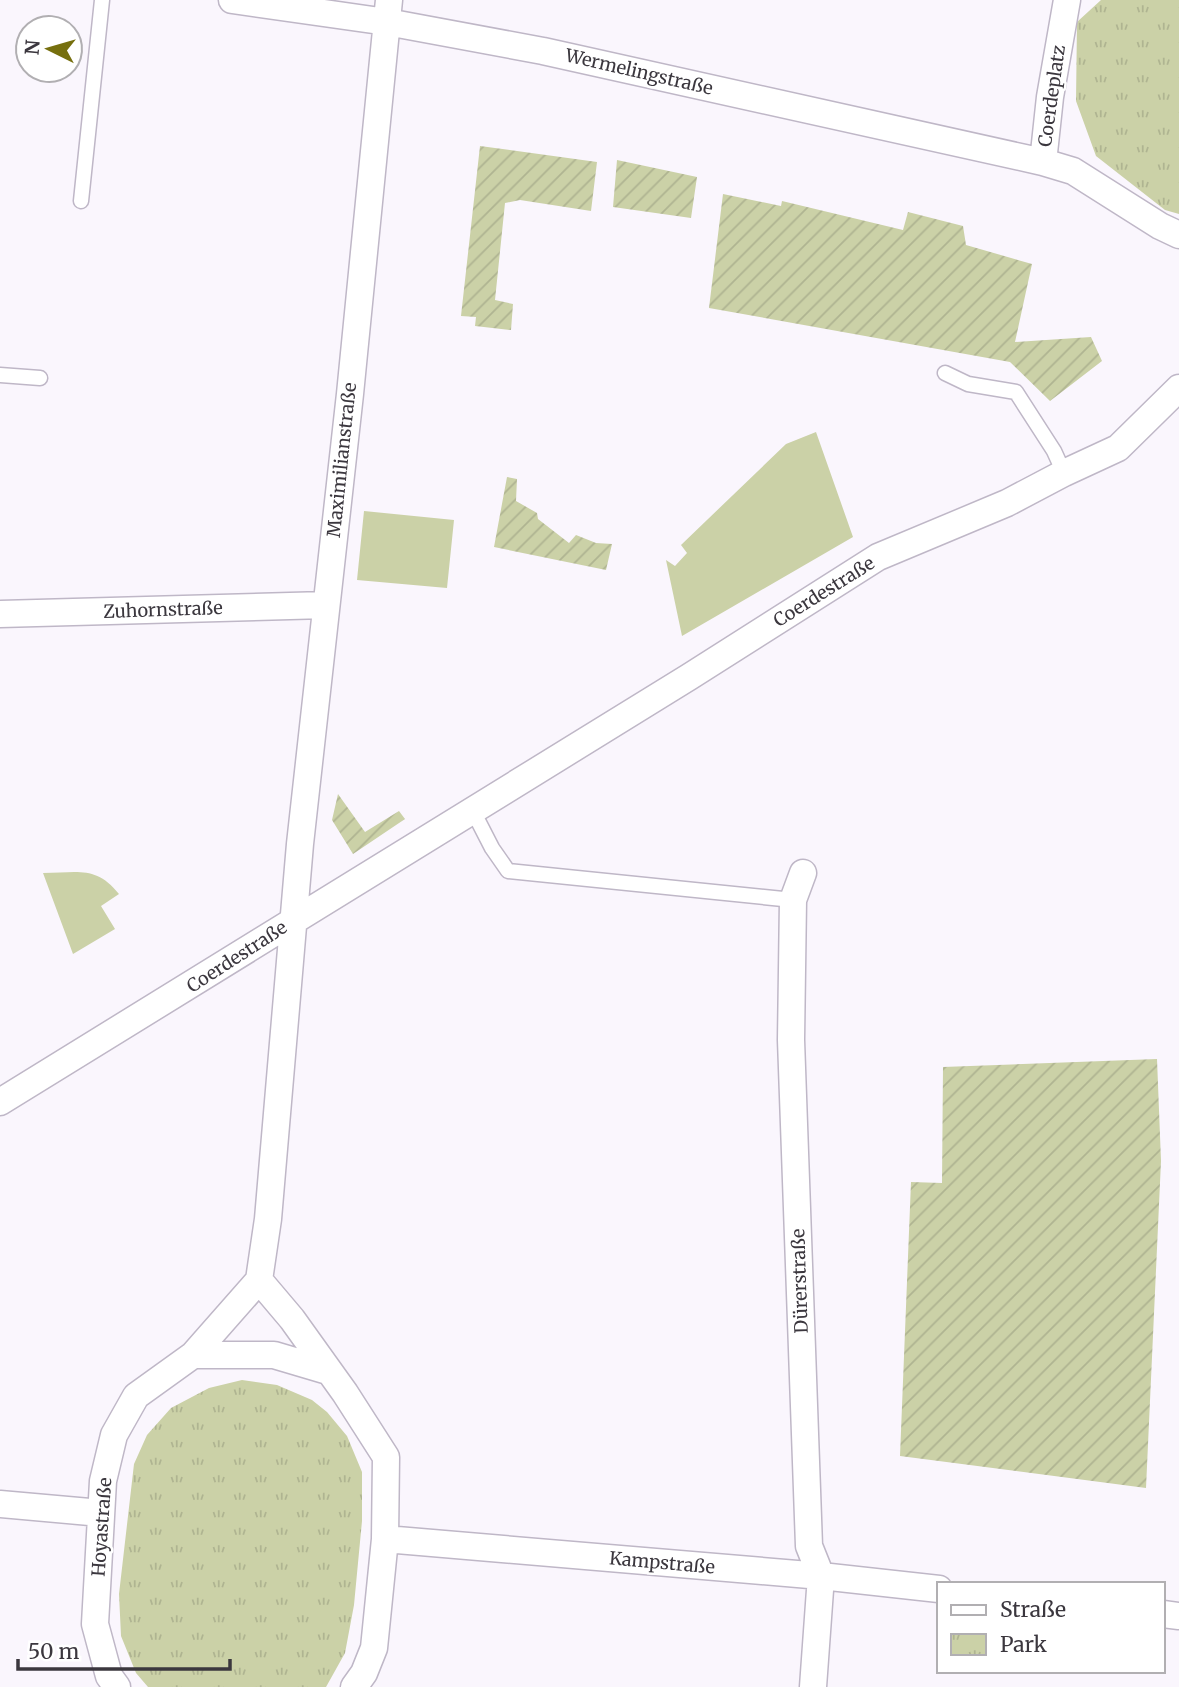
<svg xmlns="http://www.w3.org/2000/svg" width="1179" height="1687" font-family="Merriweather,serif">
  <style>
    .grass { fill: #cbd1a7 }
    .park { fill: url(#park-tufts) }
    .garden { fill: url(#garden-furrows) }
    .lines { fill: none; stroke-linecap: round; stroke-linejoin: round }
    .lane-casing { stroke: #bfb7c7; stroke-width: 17 }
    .street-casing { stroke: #bfb7c7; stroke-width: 29 }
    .lane { stroke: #fff; stroke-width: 14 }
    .street { stroke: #fff; stroke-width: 26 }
    .labels { text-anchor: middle; stroke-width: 5; stroke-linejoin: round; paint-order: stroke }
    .street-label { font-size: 18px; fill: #3b373e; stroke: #fff }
  </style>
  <defs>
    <pattern id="park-tufts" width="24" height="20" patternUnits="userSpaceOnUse" patternTransform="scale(1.75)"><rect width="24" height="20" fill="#cbd1a7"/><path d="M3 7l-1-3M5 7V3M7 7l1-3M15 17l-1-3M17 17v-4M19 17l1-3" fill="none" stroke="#afb491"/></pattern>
    <pattern id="garden-furrows" width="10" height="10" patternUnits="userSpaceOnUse" patternTransform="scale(1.75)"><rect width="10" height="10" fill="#cbd1a7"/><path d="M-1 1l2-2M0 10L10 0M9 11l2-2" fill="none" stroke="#afb491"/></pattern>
  </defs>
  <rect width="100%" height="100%" fill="#faf6fd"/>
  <!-- grass -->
  <path class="grass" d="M816 432 853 537 682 636 666 560 675 566 687 553 681 545 786 444Z
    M364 511 454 520 447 588 357 580Z
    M43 873C77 873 96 865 119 894L101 906 115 929 73 954Z"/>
  <!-- park -->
  <path class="park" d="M1101 0H1179V214L1165 210 1096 156 1076 101 1077 22Z
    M242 1380 277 1385 312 1400 327 1412 347 1436 362 1472V1521L354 1605 345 1653 326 1687H148L136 1673 121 1636 119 1594 134 1464 147 1435 171 1408 209 1388Z"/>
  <!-- garden -->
  <path class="garden" d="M480 146 597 162 591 211 520 200 505 203 495 300 513 304 511 330 475 326 476 317 461 316Z
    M617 160 697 177 691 218 613 207Z
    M723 194 781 206 782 201 903 230 908 212 963 226 966 245 1032 264 1015 342 1091 337 1102 361 1050 401 1010 362 709 308Z
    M507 477 517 479 516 501 537 513 538 519 569 543 576 535 596 543 612 544 606 570 494 547Z
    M338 794 365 832 399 811 405 819 353 854 332 820Z
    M1157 1059 1161 1161 1146 1488 900 1456 911 1182 942 1183 943 1067Z"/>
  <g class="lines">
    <defs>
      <path id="lane" d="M81 201 102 0
        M945 373 968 384 1016 392 1054 451 1064 473
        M0 375 40 378
        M473 811 492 848 508 871 793 900"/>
      <path id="street" d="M232 0 387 22 543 51 1043 162
        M1067 0 1050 97 1043 162 1073 171 1160 226 1179 235
        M0 614 326 605
        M803 873 793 900 791 1040 809 1546 821 1576 813 1687
        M0 1102 689 677 878 557 1007 503 1064 473 1118 448 1179 388
        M259 1280 292 1319 345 1393 386 1457 385 1539 374 1648 364 1673 354 1687
        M193 1355H274L328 1371
        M0 1504 101 1513
        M385 1539 821 1576 939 1589
        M1163 1614 1179 1616
        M117 1687 109 1676 95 1624 103 1481 114 1435 136 1396 193 1355 259 1280 268 1219 300 844 350 394 389 0"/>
    </defs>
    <!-- lane casing -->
    <use href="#lane" class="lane-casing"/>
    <!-- street casing -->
    <use href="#street" class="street-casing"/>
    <!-- lane -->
    <use href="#lane" class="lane"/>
    <!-- street -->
    <use href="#street" class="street"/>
  </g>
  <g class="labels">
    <!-- street labels -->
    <g class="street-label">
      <text transform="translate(639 72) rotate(13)" y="6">Wermelingstraße</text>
      <text transform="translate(1052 96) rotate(-82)" y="6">Coerdeplatz</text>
      <text transform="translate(342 460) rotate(-84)" y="6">Maximilianstraße</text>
      <text transform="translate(824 592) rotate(-32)" y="6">Coerdestraße</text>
      <text transform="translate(163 610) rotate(-2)" y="6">Zuhornstraße</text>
      <text transform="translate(237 957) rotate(-33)" y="6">Coerdestraße</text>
      <text transform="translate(800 1281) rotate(-92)" y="6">Dürerstraße</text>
      <text transform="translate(102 1527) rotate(-86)" y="6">Hoyastraße</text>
      <text transform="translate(662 1563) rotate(5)" y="6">Kampstraße</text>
    </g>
  </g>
  <!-- legend -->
  <rect x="937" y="1582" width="228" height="91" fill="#ffffff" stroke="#b1afb2" stroke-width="2"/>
  <rect x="951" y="1605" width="35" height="10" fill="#ffffff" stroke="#b1afb2" stroke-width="2"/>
  <text x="1000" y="1617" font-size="21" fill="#3b373e">Straße</text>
  <rect x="951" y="1634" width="35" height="21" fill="url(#park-tufts)" stroke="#b1afb2" stroke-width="2"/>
  <text x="1000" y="1652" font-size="21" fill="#3b373e">Park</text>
  <!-- north arrow -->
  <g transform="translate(49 49) rotate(275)"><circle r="33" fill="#ffffff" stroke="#b1afb2" stroke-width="2"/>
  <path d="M0-5L12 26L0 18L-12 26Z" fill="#766f0e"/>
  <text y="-10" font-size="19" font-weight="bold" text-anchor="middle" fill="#3b373e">N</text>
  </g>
  <!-- scale -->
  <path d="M18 1659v10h212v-10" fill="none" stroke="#3b373e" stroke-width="3.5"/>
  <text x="28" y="1659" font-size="21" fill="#3b373e" stroke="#ffffff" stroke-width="5" paint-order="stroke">50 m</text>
</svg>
